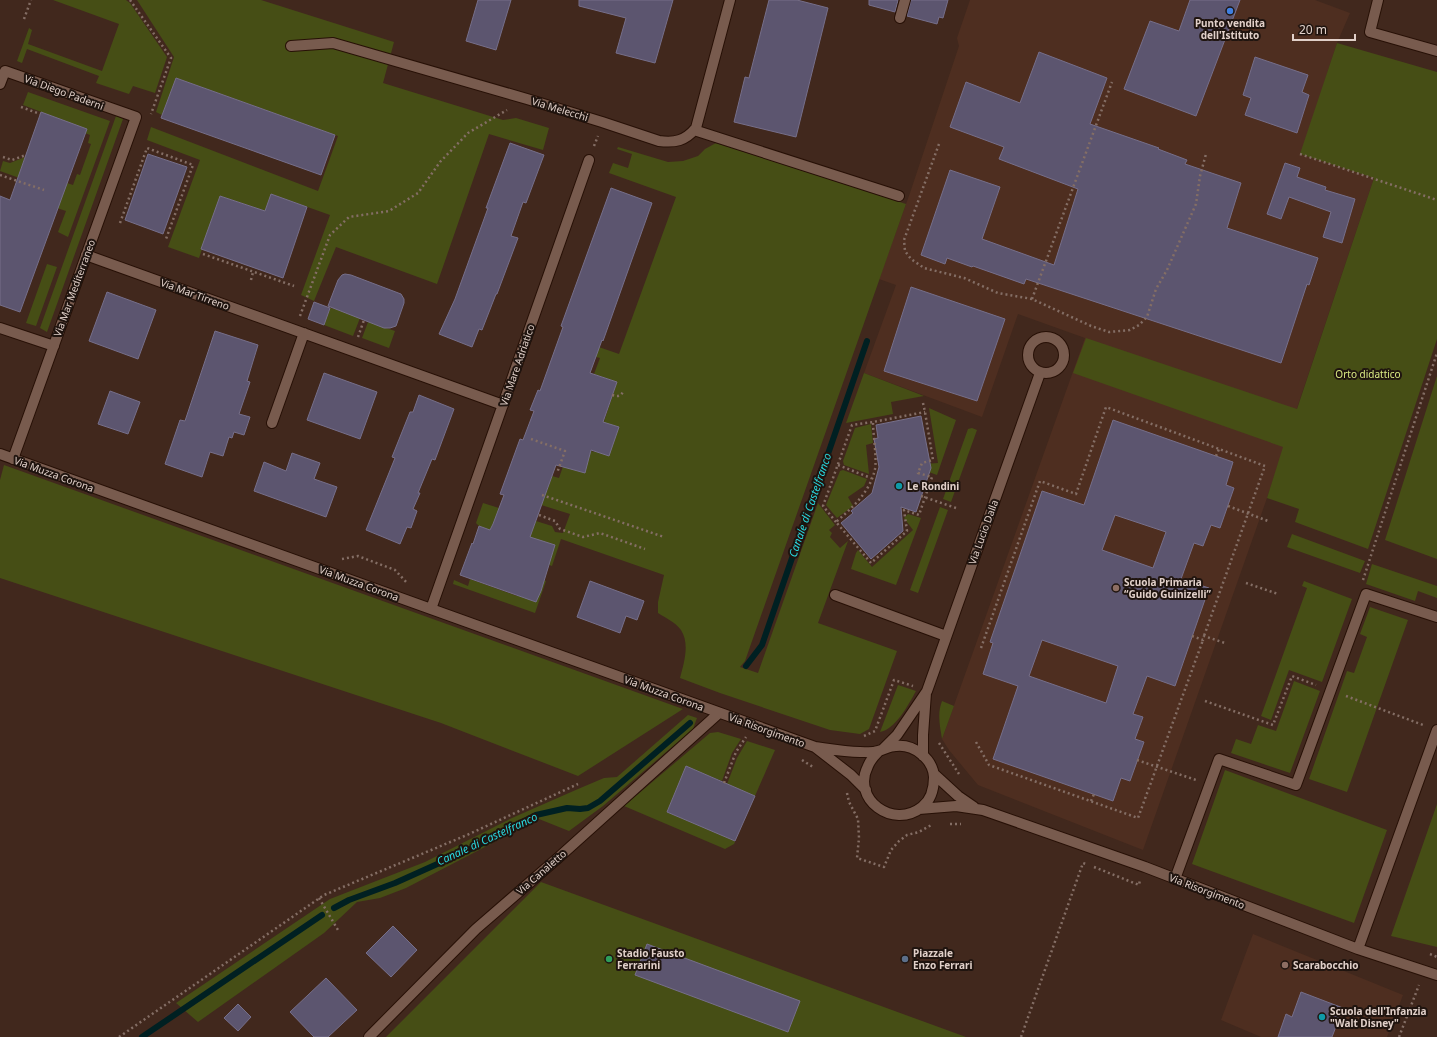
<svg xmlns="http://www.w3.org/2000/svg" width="1437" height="1037" font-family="'Noto Sans',sans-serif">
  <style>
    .built { fill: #4e2e20 }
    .green { fill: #464e15 }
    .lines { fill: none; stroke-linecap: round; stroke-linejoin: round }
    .stream { stroke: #002022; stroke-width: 6 }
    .building { fill: #5c556f; stroke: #766f8a; fill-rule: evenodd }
    .minor-casing { stroke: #271006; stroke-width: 12 }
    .path { stroke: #846e65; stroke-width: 2.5; stroke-dasharray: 2 3; stroke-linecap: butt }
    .minor { stroke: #785b4e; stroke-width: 10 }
    .shop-dot { fill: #3f7fe0; stroke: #1f140f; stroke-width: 1.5 }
    .culture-dot { fill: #0f9aa8; stroke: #1f140f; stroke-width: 1.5 }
    .education-dot { fill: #8d6e63; stroke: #1f140f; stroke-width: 1.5 }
    .leisure-dot { fill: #2e9e5b; stroke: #1f140f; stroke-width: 1.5 }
    .service-dot { fill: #5c6f8a; stroke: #1f140f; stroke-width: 1.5 }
    .labels { text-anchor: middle; stroke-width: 4; stroke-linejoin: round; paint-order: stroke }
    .poi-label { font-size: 10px; font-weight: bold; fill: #e1d0c9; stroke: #1f140f; text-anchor: start }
    .street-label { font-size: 10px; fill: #e1d0c9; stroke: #1f140f }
    .park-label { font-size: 10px; fill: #daea82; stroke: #1f140f }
    .water-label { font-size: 11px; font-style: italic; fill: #29d8df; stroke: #1f140f }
  </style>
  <rect width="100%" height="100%" fill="#41281d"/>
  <!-- built -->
  <path class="built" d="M970 0H1315L1350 13 1337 43 1301 154 1374 178 1267 498 1143 850 978 785 949 750 942 739 1085 338 1018 314 982 417 864 373 896 285 879 279 910 193 959 46 957 38Z
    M1253 934 1403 995 1387 1037H1261L1221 1020Z"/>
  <!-- green -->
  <path class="green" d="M53 0H126L130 3 167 57 155 93 133 86 129 94 96 83 99 76 27 49 22 63 17 61 29 28 32 30 28 44 102 71 119 24Z
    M137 0H261L394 42 383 83 503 120 516 118 549 128 543 150 489 134 437 284 336 247 314 301 301 295 330 215 271 194 265 211 220 196 199 258 168 247 200 160 147 140 151 127 318 191 338 136 176 78 162 115 156 112 174 57Z
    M1337 43 1437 72V339L1368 549 1295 522 1299 509 1267 498 1283 447 1073 373 1086 338 1297 409 1374 178 1300 154Z
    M28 92 110 121 68 237 58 232 66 211 57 208 67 183 73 185 77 174 80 175 91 144 88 143 90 135 85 133 86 129 23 105Z
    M116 116 123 119 47 332 40 328Z
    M716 143 906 204 745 661 740 667 758 673 818 503 835 525 829 530 832 533 830 537 840 548 848 541 818 623 897 651 869 729 860 734 830 730 720 693 680 678C684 663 690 644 681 630 676 623 666 618 658 613V602L664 575 561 539 552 566 524 556 530 537 493 524 490 530 479 526 476 523 483 503 499 508 498 512 534 526 536 521 552 526 555 532 563 533 570 514 538 504 543 490 547 491 552 476 559 478 569 449 538 433 594 452 617 382 594 374 600 358 596 357 561 334 619 354 676 197 609 173 613 163 628 168 632 154 617 149 618 147 668 162 683 161 698 156 705 149Z
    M25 157 20 171 47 181 44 187 0 171 3 161 10 163Z
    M47 264 57 267 36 326 26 323Z
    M330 308 336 309 360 318 353 336 324 325Z
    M368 322 395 331 389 348 362 338Z
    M864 373 924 396 891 402 893 414 846 423Z
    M1437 376V559L1385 540Z
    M929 408 956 420 937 475 923 470 925 464 938 463Z
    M871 424 873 443 866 445 869 474 844 465 843 461 855 428Z
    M972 428 977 430 951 502 943 499 968 429Z
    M4 465 683 709 578 776 441 723 0 578V480Z
    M843 470 867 479 864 486 848 497 853 506 837 518 826 505 840 471Z
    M940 507 948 510 918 593 910 590Z
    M908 514 921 518 896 585 851 569 856 553 858 550 872 567 913 530 904 518Z
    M1292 534 1365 561 1360 573 1287 547Z
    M1372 564 1437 586V598L1418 591 1415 601 1366 584Z
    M470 579 517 596 532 589 542 580 546 581 535 613 453 584 454 580 468 586Z
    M1304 581 1352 599 1322 682 1289 670 1271 720 1261 716 1307 588 1302 586Z
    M1370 607 1408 620 1347 792 1309 779 1347 671 1354 673 1367 637 1360 634Z
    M1294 681 1320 691 1290 773 1231 753 1236 739 1251 744 1258 725 1276 731Z
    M898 685 916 691C909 704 895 730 880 732Z
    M942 701 954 706 942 739C940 726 937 714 942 701Z
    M688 715 697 718 693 729 603 806 569 831 539 819 406 888 380 898 357 902 324 933 198 1022 176 1003 330 899 425 862 512 818 578 789 604 778 617 777Z
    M718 732 741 739 732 753 722 781 686 767 667 812 733 840 735 842 734 844 725 849 624 806 710 733Z
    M747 741 775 750 755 796 727 784 737 758Z
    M1225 770 1387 830 1354 923 1192 864Z
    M1437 804V947L1391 936Z
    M541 882 966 1037H386Z"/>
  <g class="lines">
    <!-- stream -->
    <path class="stream" d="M746 666 762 645 867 341
      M334 908 349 900 395 883 473 848 536 815 567 808 580 809 588 808 600 801 690 723
      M142 1037 322 915"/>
  </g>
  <!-- building -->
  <path class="building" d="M478 0H511L496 50 466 41Z
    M579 0H673L655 63 616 53 626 18 579 6Z
    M769 0H797L828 8 796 137 734 122 745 77 749 78Z
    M869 0H898L895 12 869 5Z
    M911 0H948L943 18 939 17 937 24 907 16Z
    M1190 0H1240L1196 116 1124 89 1150 21 1179 31Z
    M1039 52 1107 78 1090 124 1159 148 1158 149 1187 160 1185 164 1241 183 1227 228 1318 258 1309 285 1307 284 1281 363 1026 279 1024 284 973 266 972 267 947 258 945 264 921 255 950 170 1000 187 982 239 1054 265 1078 189 999 159 1004 147 950 127 966 82 1020 103Z
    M1255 57 1308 75 1302 92 1309 95 1297 133 1245 115 1251 98 1243 95Z
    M176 78 335 135 321 175 161 118Z
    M41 112 87 129 20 312 0 305V196L10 200Z
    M510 143 544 155 526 203 523 202 511 236 518 238 497 294H496L482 330 479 329 472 347 439 334 455 299 488 208H486Z
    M148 154 187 167 163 234 125 220Z
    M1285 163 1300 168 1297 177 1326 187 1325 190 1355 199 1342 243 1323 237 1331 212 1289 197 1281 219 1267 214Z
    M611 188 652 203 603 341 602 340 590 373 617 382 603 422 619 427 609 456 591 450 585 473 556 465 530 537 555 545 541 591 536 602 460 575 472 543 473 544 479 526 490 530 493 524 504 495 500 494 520 439 523 440 534 411 530 410 538 390 540 391 563 327 561 326Z
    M271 194 307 207 283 278 201 249 220 196 265 211Z
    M345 274 351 275 401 294 404 299V303L396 326 390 328H384L328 306 338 280 342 275Z
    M911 287 1005 319 977 401 884 371Z
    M107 292 156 310 138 359 89 341Z
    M314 302 330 308 324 325 308 319Z
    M215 331 258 345 247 381 250 382 239 414 250 417 244 435 234 432 232 438 229 437 223 456 210 452 202 477 165 464 180 420 185 421Z
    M324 373 377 392 360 439 307 420Z
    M110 391 140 402 128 434 98 424Z
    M419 395 454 409 435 460 432 459 418 493H420L413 509 417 511 411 528 407 527 400 544 366 530 395 458 392 457 410 412H413Z
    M921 416 931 468 916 512 901 507 903 531 871 559 841 523 853 513 851 511 872 493 879 467 874 439 878 438 876 425Z
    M1113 420 1233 462 1226 485 1234 488 1220 528 1211 525 1203 546 1194 543 1181 579 1209 588 1175 686 1147 676 1133 714 1143 717 1135 739 1144 742 1130 781 1121 778 1113 801 993 759 1018 686 983 674 993 643 990 642 1042 491 1084 505ZM1115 515 1166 532 1153 568 1102 550ZM1042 640 1118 666 1106 703 1029 676Z
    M292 453 320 463 314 479 337 487 326 517 254 491 264 462 286 471Z
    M590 581 644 601 637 620 626 616 620 633 577 617Z
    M686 766 755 796 735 841 667 812Z
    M393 926 417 950 391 977 366 953Z
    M647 944 800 1001 788 1032 635 975Z
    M326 978 357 1010 328 1037H314L290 1012Z
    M1301 992 1343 1008 1332 1037H1278L1286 1014 1292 1017Z
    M238 1004 251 1017 238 1031 224 1018Z"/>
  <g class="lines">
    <defs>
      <path id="minor" d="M1378 0 1370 32 1437 51
        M900 18 905 0
        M291 46 333 43 527 99 602 122 659 141C675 143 685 141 696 128L730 0
        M0 84 5 71 136 117 13 459
        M694 130 899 196
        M86 255 503 405
        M0 328 54 346
        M1028 355a18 18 0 1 1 36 0a18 18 0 1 1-36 0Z
        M272 423 304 333
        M0 454 815 747C829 749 845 752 860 752 866 752 873 753 878 751 884 750 889 746 896 746 914 744 933 759 934 777 934 789 931 800 922 807 893 830 851 799 868 766 870 760 874 756 879 751
        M835 595 946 636
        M431 609 589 160
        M815 747 851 775 866 790
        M883 749 897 735 927 691 1040 373
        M923 756V735L926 693
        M934 774 958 796 974 807
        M919 809 956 806 983 810 1145 867 1358 949 1437 975
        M1175 879 1219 759 1296 785 1366 594 1437 617
        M1358 949 1437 730
        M369 1037 476 929 558 858 719 713"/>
    </defs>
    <!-- minor casing -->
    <use href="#minor" class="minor-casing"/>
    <!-- path -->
    <path class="path" d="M130 0 171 58 151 114
      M24 19 31 0
      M21 107 40 114
      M939 144 904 240 905 251 911 259 924 268 964 278 998 293 1032 299 1091 326 1109 332 1130 330 1139 325 1147 317 1156 289 1167 270 1196 204 1200 176 1206 154
      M594 146 598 136
      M1300 154 1437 200
      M3 157 12 160 26 155
      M0 175 44 190
      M120 223 147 148 193 165 166 239
      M203 254 294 286
      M251 280 253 272
      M1032 299 1112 82
      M300 316 330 235 349 217 389 211 418 193 440 162 468 133 507 110
      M358 337 364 320
      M612 395C619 397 621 396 624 390
      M923 403 925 412 933 460 922 463 918 473 932 477 919 515 904 510 907 531 871 563 836 522C853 507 870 492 875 469 877 458 873 434 873 422L925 412
      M531 439 565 451 557 473
      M1216 456 1219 449
      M838 465 871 478
      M542 495 664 537
      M921 496 956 508
      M1228 506 1268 521
      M539 515 555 521 560 529 583 537 600 533 645 549
      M836 522 823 506 852 425 873 422
      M342 559 358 556 395 570 408 584
      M1363 580 1437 353
      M1246 583 1278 594
      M1192 636 1203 640 1204 636 1225 643
      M981 648 1040 481 1076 494 1106 407 1265 466 1204 636
      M1346 696 1423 725
      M1205 701 1273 725 1292 676 1316 685
      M864 736 875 731 894 680 913 686
      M976 742 989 765 1138 818 1203 640
      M939 743 959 774
      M802 760 813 767
      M1137 760 1196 780
      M724 783 736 752 746 737
      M847 793 849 802 858 819 859 838 857 858 884 867 891 850 899 841 907 835 919 832 933 824
      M1091 801 1094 794
      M950 824H961
      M1094 867 1139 885 1140 880
      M319 898 338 930
      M1430 954 1437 957
      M119 1037 324 895 467 835 578 784
      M1021 1037 1083 863 1086 864
      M1399 1037 1419 985"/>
    <!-- minor -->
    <use href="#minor" class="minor"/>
  </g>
  <!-- markers -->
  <circle class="shop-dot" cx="1230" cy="11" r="4"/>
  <g class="culture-dot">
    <circle cx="899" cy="486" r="4"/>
    <circle cx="1322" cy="1017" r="4"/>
  </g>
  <g class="education-dot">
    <circle cx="1116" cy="588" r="4"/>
    <circle cx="1285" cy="965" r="4"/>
  </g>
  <circle class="leisure-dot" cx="609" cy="959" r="4"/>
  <circle class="service-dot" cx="905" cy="959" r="4"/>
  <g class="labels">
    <!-- poi labels -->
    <g class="poi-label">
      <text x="1230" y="27" text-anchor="middle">Punto vendita<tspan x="1230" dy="12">dell'Istituto</tspan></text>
      <text x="907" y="490">Le Rondini</text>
      <text x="1124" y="586">Scuola Primaria<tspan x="1124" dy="12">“Guido Guinizelli”</tspan></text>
      <text x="617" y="957">Stadio Fausto<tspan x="617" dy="12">Ferrarini</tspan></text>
      <text x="913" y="957">Piazzale<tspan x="913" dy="12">Enzo Ferrari</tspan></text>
      <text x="1293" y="969">Scarabocchio</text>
      <text x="1330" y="1015">Scuola dell'Infanzia<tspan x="1330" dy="12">"Walt Disney"</tspan></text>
    </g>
    <!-- street labels -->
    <g class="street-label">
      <text transform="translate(64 92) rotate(20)" y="4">Via Diego Paderni</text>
      <text transform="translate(560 109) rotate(17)" y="4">Via Melecchi</text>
      <text transform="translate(74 288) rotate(-70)" y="4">Via Mar Mediterraneo</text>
      <text transform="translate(195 294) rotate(20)" y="4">Via Mar Tirreno</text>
      <text transform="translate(517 365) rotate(-71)" y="4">Via Mare Adriatico</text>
      <text transform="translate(54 474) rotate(20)" y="4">Via Muzza Corona</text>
      <text transform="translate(983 532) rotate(-70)" y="4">Via Lucio Dalla</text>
      <text transform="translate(359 583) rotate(20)" y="4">Via Muzza Corona</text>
      <text transform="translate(664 693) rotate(20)" y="4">Via Muzza Corona</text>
      <text transform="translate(767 730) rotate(20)" y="4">Via Risorgimento</text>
      <text transform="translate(541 872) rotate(-41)" y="4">Via Canaletto</text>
      <text transform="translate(1207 891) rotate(21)" y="4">Via Risorgimento</text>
    </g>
    <!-- park labels -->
    <g class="park-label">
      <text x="1368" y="378">Orto didattico</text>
    </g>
    <!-- water labels -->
    <g class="water-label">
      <text transform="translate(810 505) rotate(-71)" y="4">Canale di Castelfranco</text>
      <text transform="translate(487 839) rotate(-25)" y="4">Canale di Castelfranco</text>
    </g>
  </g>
  <!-- scale -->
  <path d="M1293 34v6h62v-6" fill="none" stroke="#e1d0c9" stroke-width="2"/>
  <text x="1299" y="34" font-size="12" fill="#e1d0c9" stroke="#1f140f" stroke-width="3" paint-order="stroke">20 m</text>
</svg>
